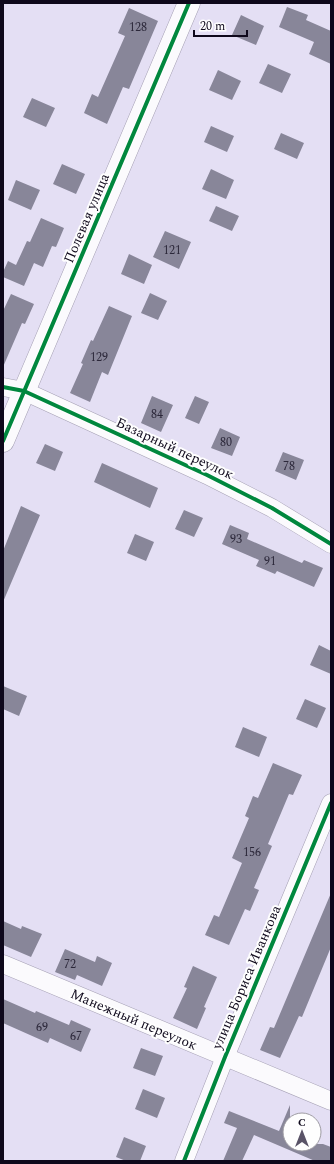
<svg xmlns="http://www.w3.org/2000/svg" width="334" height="1164" font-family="Spectral,serif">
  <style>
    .building { fill: #888699 }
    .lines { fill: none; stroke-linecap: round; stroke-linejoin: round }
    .minor-casing { stroke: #a5a0b4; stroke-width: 19 }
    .tertiary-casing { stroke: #a5a0b4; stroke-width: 23 }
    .minor { stroke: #fbfafd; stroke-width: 18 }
    .tertiary { stroke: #fbfafd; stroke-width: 22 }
    .cycleway-casing { stroke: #fefefe; stroke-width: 6 }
    .cycleway { stroke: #00873e; stroke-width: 4 }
    .labels { text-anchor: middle; stroke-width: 4; stroke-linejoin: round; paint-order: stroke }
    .number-label { font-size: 12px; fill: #2c283a }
    .street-label { font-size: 14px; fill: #0e081b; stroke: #fefefe }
  </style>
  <rect width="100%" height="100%" fill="#e4dff4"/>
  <!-- building -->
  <path class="building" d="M287 7 308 15 306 20 331 31V64L309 54 314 42 279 27Z
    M129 8 158 21 129 89 123 87 107 124 84 113 92 94 98 97 125 36 118 33Z
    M241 15 264 26 256 45 232 35Z
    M268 64 291 74 282 93 259 83Z
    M218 70 241 81 232 100 209 90Z
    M32 98 55 108 46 127 23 117Z
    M211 126 234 136 227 152 204 142Z
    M281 133 304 143 297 159 274 149Z
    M62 164 85 174 76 194 53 184Z
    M211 169 234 180 226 199 202 189Z
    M16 180 40 190 31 210 8 200Z
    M216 206 239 216 232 231 209 221Z
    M41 218 64 228 56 247 52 246 43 267 34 263 24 286 3 277V272L8 261 16 265 27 241 30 242Z
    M165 231 191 242 179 269 153 257Z
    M129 254 152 265 144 284 121 274Z
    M150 293 167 301 158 320 141 313Z
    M11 294 34 304 25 324 22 323 3 367V311Z
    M109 306 132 316 108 375 102 372 90 402 70 393 83 364 81 363 91 340 93 341Z
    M152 396 173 405 161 432 141 423Z
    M195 396 209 402 199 424 185 418Z
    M220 428 240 437 232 456 211 448Z
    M45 444 63 452 55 471 36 463Z
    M283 452 304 460 296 480 275 471Z
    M102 463 158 488 150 508 94 482Z
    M21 506 40 515 3 602V551Z
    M184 510 203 518 194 537 175 529Z
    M230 525 249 533 247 539 302 563 304 560 323 568 314 587 277 571 275 574 256 566 259 560 222 544Z
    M135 534 154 542 146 561 127 553Z
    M319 645 331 651V674L310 665Z
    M3 686 27 696 19 716 3 709Z
    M305 699 326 708 317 728 296 719Z
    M243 727 267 737 259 757 235 747Z
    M273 763 302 775 293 795 289 794 268 844 272 846 254 888 259 890 250 911 245 909 229 945 205 935 214 915 219 917 242 863 232 858 249 818 245 816 253 796 258 798Z
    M331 893V947L302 1017 299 1016 280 1058 260 1050 270 1027 274 1028Z
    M3 921 21 929 22 926 42 934 31 957 3 945Z
    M65 949 95 962 97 956 112 963 102 986 77 975 75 980 55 972Z
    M193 966 217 977 204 1007 206 1008 197 1029 173 1018 187 988 184 987Z
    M3 999 35 1013 36 1011 69 1025 71 1020 91 1029 81 1052 50 1038 48 1043 3 1023Z
    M141 1048 163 1056 155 1076 133 1068Z
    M143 1089 165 1098 157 1118 135 1109Z
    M290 1105V1144H323L331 1147V1161H315L254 1135 242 1161H223L237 1128 224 1123 229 1111 279 1131Z
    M124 1137 146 1146 140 1161H126L116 1157Z"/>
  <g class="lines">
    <defs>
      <path id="minor" d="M3 387 24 391 207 475 272 508 331 544
        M3 964 331 1101
        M184 1161 225 1057 331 803"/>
      <path id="tertiary" d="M3 441 189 3"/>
    </defs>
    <!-- minor casing -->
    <use href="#minor" class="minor-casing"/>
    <!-- tertiary casing -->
    <use href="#tertiary" class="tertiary-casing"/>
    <!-- minor -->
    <use href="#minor" class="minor"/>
    <!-- tertiary -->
    <use href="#tertiary" class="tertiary"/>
    <defs>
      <path id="cycleway" d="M3 387 24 391 207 475 272 508 331 544
        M3 441 189 3
        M184 1161 225 1057 331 803"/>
    </defs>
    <!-- cycleway casing -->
    <use href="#cycleway" class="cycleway-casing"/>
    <!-- cycleway -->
    <use href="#cycleway" class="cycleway"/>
  </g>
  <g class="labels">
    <!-- number labels -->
    <g class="number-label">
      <text x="138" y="31">128</text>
      <text x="172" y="254">121</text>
      <text x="99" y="361">129</text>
      <text x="157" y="418">84</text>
      <text x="226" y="446">80</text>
      <text x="289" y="470">78</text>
      <text x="236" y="543">93</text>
      <text x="270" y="565">91</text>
      <text x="252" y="856">156</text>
      <text x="70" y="968">72</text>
      <text x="42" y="1031">69</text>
      <text x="76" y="1040">67</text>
    </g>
    <!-- street labels -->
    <g class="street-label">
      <text transform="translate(86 218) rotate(-67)" y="5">Полевая улица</text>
      <text transform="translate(175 448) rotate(25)" y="5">Базарный переулок</text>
      <text transform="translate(246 977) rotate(-67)" y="5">улица Бориса Иванкова</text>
      <text transform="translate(134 1019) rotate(23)" y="5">Манежный переулок</text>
    </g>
  </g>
  <!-- border -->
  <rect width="334" height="1164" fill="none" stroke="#0e081b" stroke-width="8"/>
  <!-- north arrow -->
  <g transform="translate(302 1132)"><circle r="19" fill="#fefefe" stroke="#9e9ca3"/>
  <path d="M0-3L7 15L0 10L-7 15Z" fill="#595367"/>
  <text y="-6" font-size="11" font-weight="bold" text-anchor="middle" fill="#0e081b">С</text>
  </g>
  <!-- scale -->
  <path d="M194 30v6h53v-6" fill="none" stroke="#0e081b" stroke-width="2"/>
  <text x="200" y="30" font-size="12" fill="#0e081b" stroke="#fefefe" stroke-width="3" paint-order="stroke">20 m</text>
</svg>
